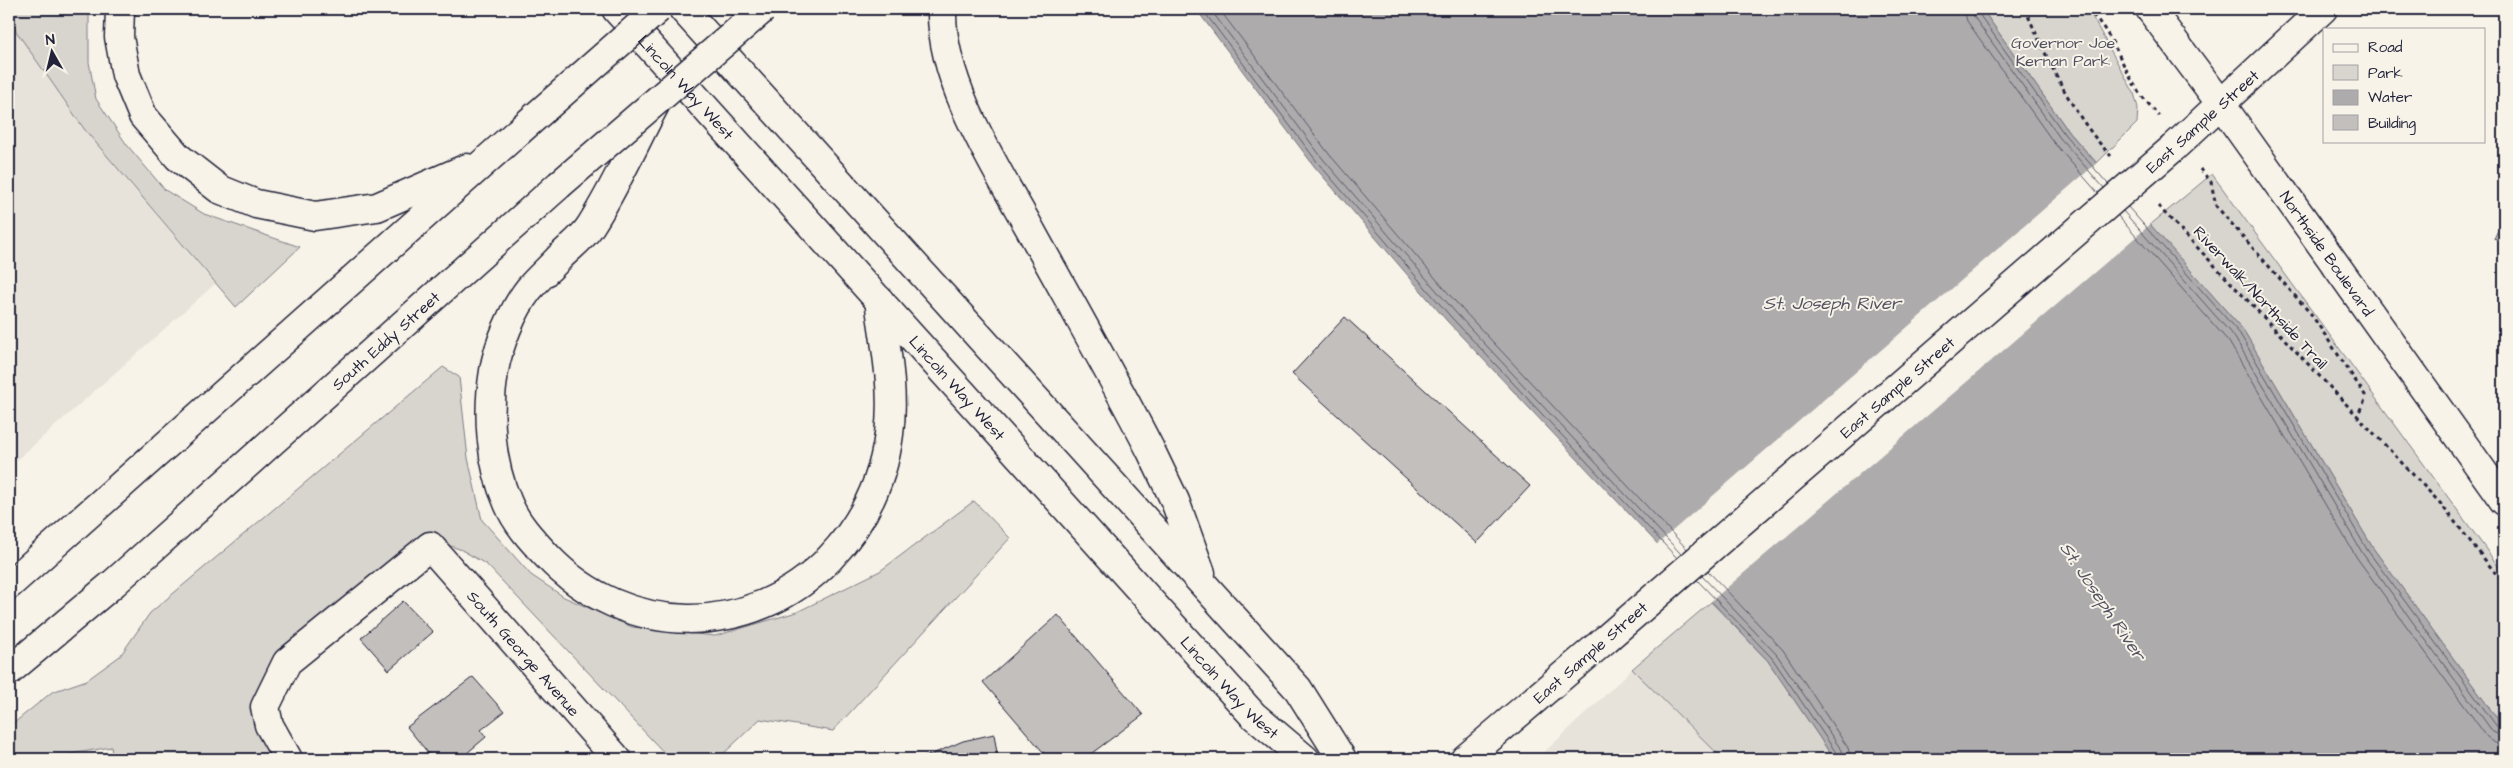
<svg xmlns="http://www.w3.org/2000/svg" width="2513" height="768" font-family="'Architects Daughter',sans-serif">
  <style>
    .built { fill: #e7e3db }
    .green { fill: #d8d5cf; stroke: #7d7c85 }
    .water { fill: #aeabad; stroke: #76747f }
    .pier { fill: #f7f3e8 }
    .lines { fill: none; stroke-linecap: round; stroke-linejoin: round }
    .shore { stroke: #5a5969; stroke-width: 1 }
    .building { fill: #c2bfbd; stroke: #22223b }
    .minor-casing { stroke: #22223b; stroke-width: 31 }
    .major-casing { stroke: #22223b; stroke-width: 31 }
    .path { stroke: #22223b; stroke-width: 3; stroke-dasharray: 4 4; stroke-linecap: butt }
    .minor { stroke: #f7f3e8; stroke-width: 28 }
    .major { stroke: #f7f3e8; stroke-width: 28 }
    .minor-bridge-casing { stroke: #22223b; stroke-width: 31; stroke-linecap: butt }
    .major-bridge-casing { stroke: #22223b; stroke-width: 31; stroke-linecap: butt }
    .minor-bridge { stroke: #f7f3e8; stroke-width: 28 }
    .major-bridge { stroke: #f7f3e8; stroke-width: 28 }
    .labels { text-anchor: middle; stroke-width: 4; stroke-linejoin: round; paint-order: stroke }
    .park-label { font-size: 16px; fill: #504f60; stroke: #f7f3e8 }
    .street-label { font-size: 16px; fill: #22223b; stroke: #f7f3e8 }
    .water-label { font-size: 18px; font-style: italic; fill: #535263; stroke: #f7f3e8 }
  </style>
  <rect width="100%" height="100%" fill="#f7f3e8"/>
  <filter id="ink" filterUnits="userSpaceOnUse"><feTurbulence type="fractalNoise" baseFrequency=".02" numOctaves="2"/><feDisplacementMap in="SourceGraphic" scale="10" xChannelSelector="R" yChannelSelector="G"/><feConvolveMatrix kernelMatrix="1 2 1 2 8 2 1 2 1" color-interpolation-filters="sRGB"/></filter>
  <g filter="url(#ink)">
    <!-- built -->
    <path class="built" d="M9 21 85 130 215 284 9 467Z
      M1632 669 1723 759H1537L1602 698Z"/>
    <!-- green -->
    <path class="green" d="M9 9H89V62L96 99 127 145 165 190 204 214 300 247 236 307 85 130 9 21Z
      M1982 9H2088L2134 93 2138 108 2137 123 2097 163 2069 132Z
      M2212 174 2504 574V728L2373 548 2244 331 2150 225Z
      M443 367 459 377 468 458 482 520 531 575 564 597 632 627 715 636 797 612 880 571 974 501 1010 538 833 731 760 719 718 759H670L487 565 462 550 431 539C403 561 263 663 259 689 253 720 266 734 280 759H113L111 747 42 759H9V727L52 692 87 680 120 656 150 613Z
      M1711 602 1768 661 1834 759H1723L1632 669Z"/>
    <!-- water -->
    <path class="water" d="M1196 9H1982L2069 132 2244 331 2373 548 2504 728V759H1834L1768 661 1447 321 1314 166Z"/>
    <!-- pier -->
    <path class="pier" d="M2098 162 2152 223 1709 603 1655 546Z"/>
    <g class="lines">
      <!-- shore -->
      <path class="shore" d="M1202 9 1318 163 1451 317 1677 558
        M1210 9 1323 159 1456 313 1681 554
        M1219 9 1329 154 1461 308 1687 549
        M1964 9 1967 21 2054 143 2098 193
        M1972 9 1974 17 2060 138 2104 188
        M1978 9 1979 14 2065 135 2108 184
        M2128 207 2240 334 2368 551 2498 728 2504 731
        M2123 211 2235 338 2363 554 2493 732 2504 737
        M2118 216 2229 342 2357 558 2487 737 2495 743 2504 745
        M1708 571 1783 650 1848 748 1851 759
        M1702 576 1777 655 1842 751 1844 759
        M1697 580 1772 658 1837 754V759"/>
    </g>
    <!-- building -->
    <path class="building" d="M2504 218V244L2494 239Z
      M1345 317 1530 486 1477 543 1292 374Z
      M403 601 433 632 389 670 361 638Z
      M1058 615 1143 715 1084 759H1049L983 682Z
      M473 677 504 712 481 730 486 737 460 759H433L407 727Z
      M994 734 998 759H921L963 741Z"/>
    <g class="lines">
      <defs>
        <g id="minor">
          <path id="s1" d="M2150 9 2221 104 2504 501"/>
          <path d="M2173 148 2323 9"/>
          <path id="s2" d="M288 759 269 725 265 707 287 662 430 546 617 759"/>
          <path d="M1465 759 1606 639"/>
        </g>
        <g id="major">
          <path d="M120 9 119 37 126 75 143 116 178 157 219 189 256 204 315 216 377 207 467 168"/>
          <path id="s3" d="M616 9 1253 715 1305 759"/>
          <path d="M683 9 1298 689 1342 759"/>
          <path d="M942 9C940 81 995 166 1030 229 1070 302 1112 375 1150 449L1175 501 1201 573"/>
          <path d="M657 101C635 142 616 186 591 225 584 237 570 247 560 257 550 268 538 278 529 289 513 309 498 346 494 371 487 413 490 463 508 503 516 523 532 540 547 556 625 639 752 640 830 558 863 523 883 481 889 434 895 389 885 344 879 300"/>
          <path d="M9 585 518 132"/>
          <path id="s4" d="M9 671 114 583 559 185"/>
        </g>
      </defs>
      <!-- minor casing -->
      <use href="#minor" class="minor-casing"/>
      <!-- major casing -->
      <use href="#major" class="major-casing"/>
      <!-- path -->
      <path class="path" d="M2025 9C2048 60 2072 115 2111 156
        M2087 9C2111 30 2120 62 2137 89 2143 99 2152 107 2159 116
        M2200 169 2211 182 2216 206 2311 314 2365 395V400L2357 416
        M2158 206 2440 503 2504 584"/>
      <!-- minor -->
      <use href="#minor" class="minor"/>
      <!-- major -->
      <use href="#major" class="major"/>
      <defs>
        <g id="minor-bridge">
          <path id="s5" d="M1606 639 2173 148"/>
        </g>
        <path id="major-bridge" d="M518 132 658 9
          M559 185 763 9"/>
      </defs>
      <!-- minor-bridge casing -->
      <use href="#minor-bridge" class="minor-bridge-casing"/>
      <!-- major-bridge casing -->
      <use href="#major-bridge" class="major-bridge-casing"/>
      <!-- minor-bridge -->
      <use href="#minor-bridge" class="minor-bridge"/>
      <!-- major-bridge -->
      <use href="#major-bridge" class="major-bridge"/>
    </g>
  </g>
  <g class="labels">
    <!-- park labels -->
    <g class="park-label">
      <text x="2063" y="48">Governor Joe<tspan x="2063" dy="18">Kernan Park</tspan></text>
    </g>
    <!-- street labels -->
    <g class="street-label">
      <text dy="6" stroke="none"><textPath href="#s3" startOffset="105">Lincoln Way West</textPath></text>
      <text transform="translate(2202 121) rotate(-42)" y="6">East Sample Street</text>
      <text dy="6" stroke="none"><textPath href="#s1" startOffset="302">Northside Boulevard</textPath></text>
      <text transform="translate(2261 297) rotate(47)" y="6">Riverwalk/Northside Trail</text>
      <text dy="6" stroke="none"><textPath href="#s4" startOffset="501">South Eddy Street</textPath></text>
      <text dy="6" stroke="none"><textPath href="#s3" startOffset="510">Lincoln Way West</textPath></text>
      <text dy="6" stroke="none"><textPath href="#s5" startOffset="385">East Sample Street</textPath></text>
      <text transform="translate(1590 652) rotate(-41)" y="6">East Sample Street</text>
      <text dy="6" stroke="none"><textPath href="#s2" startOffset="434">South George Avenue</textPath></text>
      <text dy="6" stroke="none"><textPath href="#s3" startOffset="915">Lincoln Way West</textPath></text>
    </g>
    <!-- water labels -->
    <g class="water-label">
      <text x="1832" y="309">St. Joseph River</text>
      <text transform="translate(2103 601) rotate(56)" y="6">St. Joseph River</text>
    </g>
  </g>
  <!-- margin -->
  <rect width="2513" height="768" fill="none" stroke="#f7f3e8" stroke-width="30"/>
  <rect x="15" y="15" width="2483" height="738" fill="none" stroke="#22223b" stroke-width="2" filter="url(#ink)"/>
  <!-- legend -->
  <rect x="2323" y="28" width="162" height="115" fill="#f7f3e8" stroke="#a29fa3"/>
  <rect x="2333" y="44" width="25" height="8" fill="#f7f3e8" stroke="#a29fa3"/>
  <text x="2368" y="52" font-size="15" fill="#22223b">Road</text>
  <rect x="2333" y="65" width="25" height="15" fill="#d8d5cf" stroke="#a29fa3"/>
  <text x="2368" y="78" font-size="15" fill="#22223b">Park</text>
  <rect x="2333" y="90" width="25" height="15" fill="#aeabad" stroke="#a29fa3"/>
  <text x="2368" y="102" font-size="15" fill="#22223b">Water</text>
  <rect x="2333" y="115" width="25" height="15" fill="#c2bfbd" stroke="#a29fa3"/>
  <text x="2368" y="128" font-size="15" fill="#22223b">Building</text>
  <!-- north arrow -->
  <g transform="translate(52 52) rotate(352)" stroke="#f7f3e8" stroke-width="4" paint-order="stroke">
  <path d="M0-4L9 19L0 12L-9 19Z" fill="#22223b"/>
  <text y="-8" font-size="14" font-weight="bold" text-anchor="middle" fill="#22223b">N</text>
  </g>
</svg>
